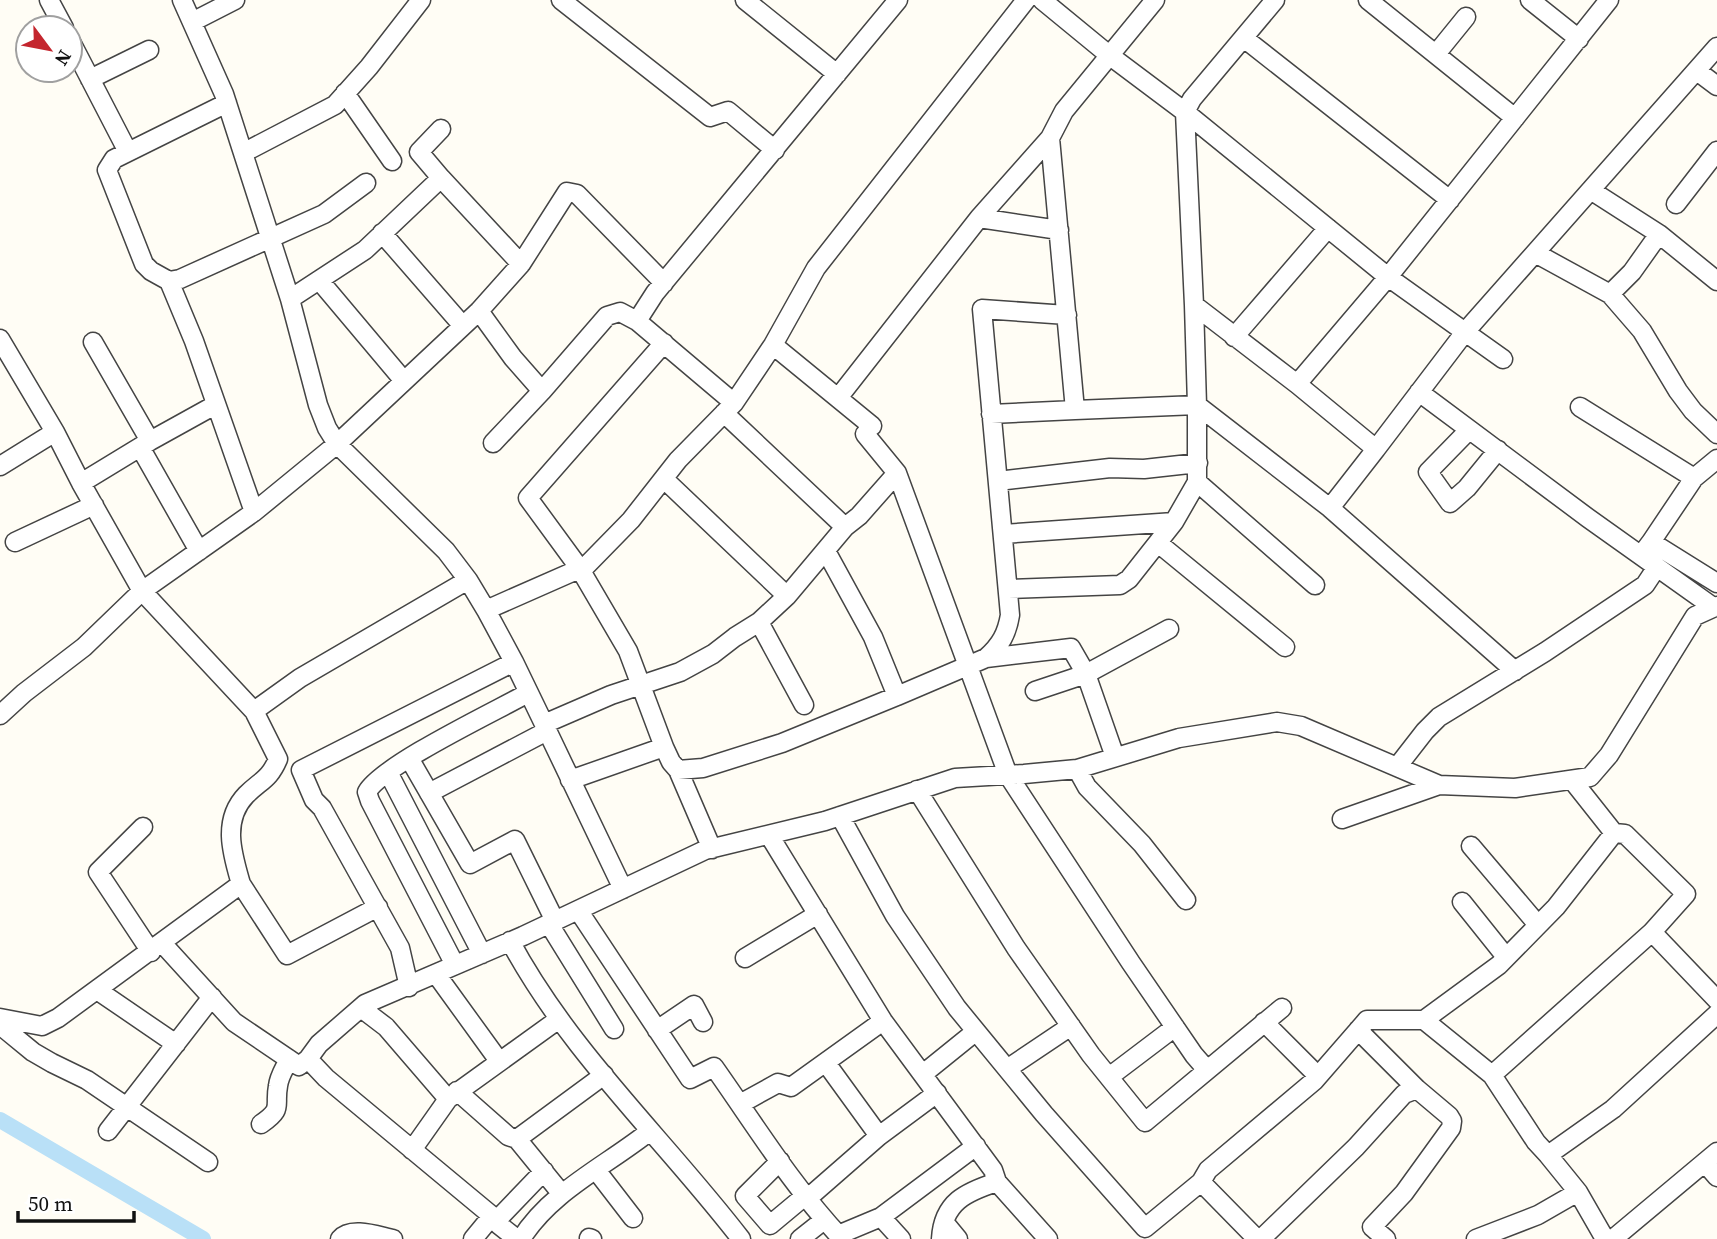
<svg xmlns="http://www.w3.org/2000/svg" width="1717" height="1239" font-family="'Source Serif 4',serif">
  <style>
    .lines { fill: none; stroke-linecap: round; stroke-linejoin: round }
    .canal { stroke: #b9e0f7; stroke-width: 16 }
    .minor-casing { stroke: #444; stroke-width: 21 }
    .minor { stroke: #fff; stroke-width: 18 }
  </style>
  <rect width="100%" height="100%" fill="#fffdf5"/>
  <g class="lines">
    <!-- canal -->
    <path class="canal" d="M0 1120 203 1239"/>
    <defs>
      <path id="minor" d="M49 0 64 28
        M182 0 224 94 290 299 318 405 327 428 337 444 479 311 521 264 441 178 365 250 290 299
        M561 0 710 117 728 111 775 150
        M745 0 837 74
        M1042 0 1109 55 1185 112 1388 277 1465 332 1717 47
        M1368 0 1515 118
        M1530 0 1579 39
        M192 22 235 0
        M1245 39 1450 200
        M70 40 128 152
        M1436 54 1466 17
        M1697 71 1717 86
        M90 79 149 50
        M345 93 392 161
        M227 103 114 159 107 170 144 264 151 271 169 281 180 279 324 214 366 183
        M441 129 419 152 441 178
        M1050 138 979 218 1059 230
        M243 153 335 105 369 67 421 0
        M1592 191 1659 234 1632 272 1610 294 1642 331 1678 391 1693 411 1717 434
        M1676 204 1717 151
        M382 233 463 326
        M1659 234 1717 281
        M1537 254 1610 294
        M521 264 567 192 577 194 664 283
        M319 280 404 381
        M169 281 194 341 254 512 337 444 446 551 468 580 486 610
        M1194 305 1185 112 1192 99 1275 0
        M479 311 513 358 542 391 607 316 620 312 637 321
        M1234 337 1328 228
        M0 339 55 432 81 483 150 441
        M93 342 150 441 215 405
        M773 345 872 426
        M1503 359 1465 332 1376 449 1297 384 1388 277 1609 0
        M1297 384 1194 305 1197 405 1330 508 1515 671
        M1419 392 1588 518 1713 607
        M838 398 979 218
        M734 403 637 321 655 293 898 0
        M1580 407 1694 478
        M724 413 845 527 787 596 759 622 735 637 713 654 680 672 611 695 544 724 514 662 486 610 586 566 631 520 678 460 734 403 773 345 816 268 1026 0
        M991 414 1075 410
        M1469 430 1428 472 1450 503 1467 488 1498 450
        M865 434 897 473 1008 775 1131 963 1194 1055 1207 1070
        M493 443 542 391
        M140 447 199 551
        M0 466 55 432
        M664 479 787 596
        M998 481 1110 468 1144 469 1198 463
        M1197 482 1315 585
        M81 483 142 591 254 512
        M1330 508 1376 449
        M845 527 859 516 897 473
        M1003 534 1174 522 1197 482V405L1075 410 1050 138 1064 111 1155 0
        M15 542 94 505
        M1651 542 1694 478 1717 459
        M1158 543 1285 647
        M1645 550 1651 542 1717 583
        M1008 589 1120 585 1129 579 1174 522
        M759 622 804 705
        M986 658C1001 645 1007 633 1010 615L982 309 1067 315
        M1035 691 1086 674 1169 629
        M897 696 986 658 1071 648 1086 674 1115 757
        M254 711 300 678 468 580
        M0 715 24 693 84 647 142 591 254 711 278 759C269 780 261 780 246 795 221 821 233 856 241 884
        M544 724 623 889
        M664 747 671 762 678 770 703 768 782 743 897 696 873 637 826 551
        M409 758 470 864 515 840 555 921
        M1397 767 1425 731 1439 717 1545 652 1645 585 1657 567
        M1077 769 1087 787 1142 844 1186 900
        M678 770 712 849
        M388 772 482 954
        M570 780 664 747 628 651 580 569 528 498 664 343
        M917 790 1016 948 1091 1055 1145 1122 1282 1008
        M429 793 547 731
        M840 816 895 916 957 1008 1044 1114 1145 1228 1201 1182
        M1342 819 1439 785
        M143 827 98 872 151 952
        M1614 833 1625 834 1686 894 1652 932
        M769 835 883 1021 993 1170 997 1182 1048 1239
        M1471 846 1538 925
        M1462 902 1506 957
        M578 910 690 1079 714 1067C755 1125 793 1187 842 1239
        M549 924 614 1029
        M510 941C570 1053 665 1140 741 1239
        M162 943 234 1022 299 1066 308 1059 319 1044 365 1004 523 936 705 850 825 821 955 778 1024 774 1077 769 1179 738 1277 722 1301 726 1439 785 1515 788 1590 777 1609 755 1695 616 1717 606
        M745 958 818 914
        M455 965 370 801 367 792C382 765 496 711 528 693
        M436 974 499 1061
        M409 987 400 948 322 808 314 800 301 770 514 662
        M97 990 176 1044
        M361 1008 386 1027 448 1099
        M0 1018 42 1026 58 1018 241 884 287 955 378 907
        M1264 1022 1318 1076
        M0 1025 33 1052 52 1063 87 1080 208 1162
        M657 1030 694 1005 703 1022
        M1358 1030 1417 1089
        M308 1059 326 1078 497 1220 487 1222 473 1239
        M826 1063 879 1136
        M1007 1069 1071 1026
        M923 1074 975 1032
        M1492 1075 1424 1020 1499 965 1556 907 1614 833 1572 780
        M1109 1077 1175 1027
        M457 1091 508 1136 517 1139
        M740 1104 778 1083 791 1087 883 1021
        M261 1124C284 1108 274 1107 278 1086 279 1076 285 1068 289 1059
        M108 1131 212 997
        M412 1150 448 1099 559 1019
        M1548 1155 1536 1142 1492 1075 1652 932 1717 1000
        M780 1161 745 1196 770 1225 806 1195
        M1705 1163 1717 1177
        M596 1170 633 1218
        M561 1193 517 1139 604 1075
        M808 1198 879 1136 937 1093
        M881 1217 901 1239
        M944 1222 958 1239
        M838 1235 881 1217 976 1146
        M589 1238 592 1239
        M340 1239C351 1226 378 1236 393 1239
        M517 1239 499 1225 497 1220 544 1171
        M521 1239C551 1191 606 1166 650 1131
        M800 1239 824 1220
        M941 1239C943 1202 966 1192 997 1182
        M1257 1239 1201 1182 1208 1170 1314 1081 1367 1020H1424
        M1261 1239 1356 1147 1404 1094 1417 1089 1449 1116 1452 1121 1451 1128 1404 1193 1372 1227 1386 1239
        M1476 1239 1538 1215 1578 1192
        M1605 1239 1578 1192 1548 1155 1613 1109 1717 1014
        M1613 1239 1717 1152"/>
    </defs>
    <!-- minor casing -->
    <use href="#minor" class="minor-casing"/>
    <!-- minor -->
    <use href="#minor" class="minor"/>
  </g>
  <!-- north arrow -->
  <g transform="translate(49 49) rotate(122)"><circle r="33" fill="#ffffff" stroke="#a0a0a0" stroke-width="2"/>
  <path d="M0-5L12 26L0 18L-12 26Z" fill="#c4262e"/>
  <text y="-10" font-size="19" font-weight="bold" text-anchor="middle" fill="#111111">N</text>
  </g>
  <!-- scale -->
  <path d="M18 1211v10h116v-10" fill="none" stroke="#111111" stroke-width="3.5"/>
  <text x="28" y="1211" font-size="21" fill="#111111" stroke="#ffffff" stroke-width="5" paint-order="stroke">50 m</text>
</svg>
